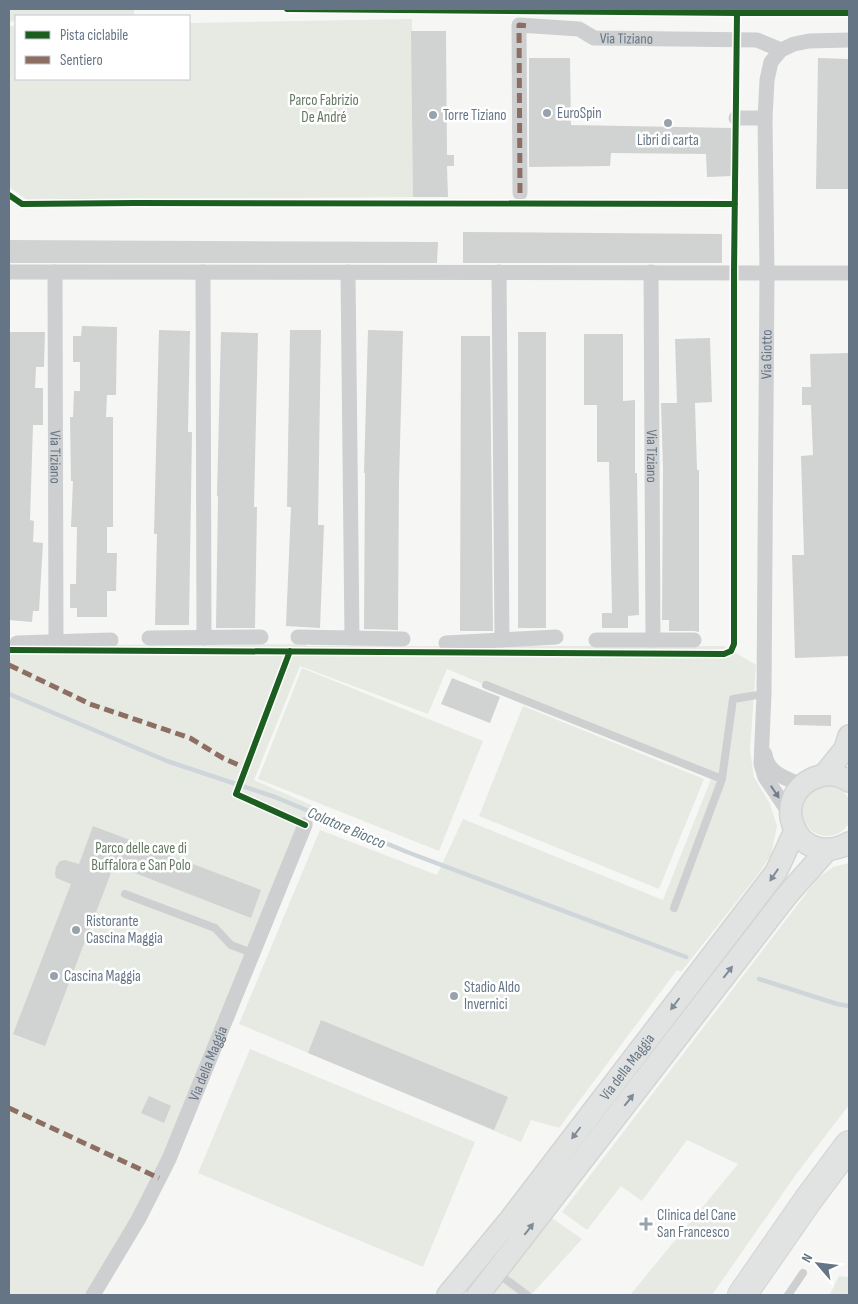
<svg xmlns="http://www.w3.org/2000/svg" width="858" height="1304" font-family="'Sofia Sans Condensed',sans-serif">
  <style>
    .green { fill: #e6eae3 }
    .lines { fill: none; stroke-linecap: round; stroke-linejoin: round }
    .stream { stroke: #cfd6da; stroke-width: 4.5 }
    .building { fill: #d1d2d2 }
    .secondary-casing { stroke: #d3d5d5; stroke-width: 24 }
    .highway-casing { stroke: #d3d4d4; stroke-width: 30 }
    .lane { stroke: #cecfd0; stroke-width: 8 }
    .street { stroke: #cecfd0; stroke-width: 15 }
    .secondary { stroke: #e1e2e2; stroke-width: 21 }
    .highway { stroke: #e1e2e2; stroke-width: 28 }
    .quiet { stroke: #8d6e63; stroke-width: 5; stroke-dasharray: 10 5; stroke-linecap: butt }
    .cycleway-casing { stroke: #fff; stroke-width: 9 }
    .cycleway { stroke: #1b5e20; stroke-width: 6 }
    .oneway { fill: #707e8d }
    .oneway2 { fill: #7f8b98 }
    .poi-dot { fill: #98a2ad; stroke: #fff; stroke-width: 2 }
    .labels { text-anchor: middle; stroke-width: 5; stroke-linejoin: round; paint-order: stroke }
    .street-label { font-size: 15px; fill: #667586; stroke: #fff }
    .park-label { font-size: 15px; fill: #647861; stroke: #fff }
    .poi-label { font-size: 15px; fill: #667586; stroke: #fff; text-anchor: start }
    .water-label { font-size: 16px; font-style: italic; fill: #617782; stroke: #fff }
  </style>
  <rect width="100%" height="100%" fill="#f6f7f5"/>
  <!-- green -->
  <path class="green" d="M9 9H134V16H16V21L9 22Z
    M412 19 413 197 27 200 9 187V26H16V79H189V23Z
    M306 644V646H724L756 665 750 750 754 777 770 804 777 826 771 855 756 877 681 972 677 970 559 1128 531 1120 521 1142 239 1024 320 830 437 875 463 819 663 900 711 779 447 669 428 714 300 666 254 780 318 808 311 830 298 825 155 1176 88 1295H9V645Z
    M302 668 483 741 439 851 258 779Z
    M523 706 704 779 659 889 479 816Z
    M802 811a25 25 0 1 1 50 0a25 25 0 1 1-50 0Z
    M849 863V1105L797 1173 712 1295H630L738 1164 687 1140 642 1201 621 1186 587 1230 562 1212 818 878 833 867Z
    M250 1049 475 1142 423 1267 198 1173Z
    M552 1218 582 1239 531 1295H489L524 1250Z
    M839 1276 849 1277V1295H833L830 1294Z"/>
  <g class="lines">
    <!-- stream -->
    <path class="stream" d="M9 694 167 761 275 797 407 852 686 957
      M759 979 837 1004 849 1006"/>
  </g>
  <!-- building -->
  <path class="building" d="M411 31H446L447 155H454V166H447L448 197H413Z
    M529 58H570L571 125 733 128V176L707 177 706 154 611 153 610 166 529 167Z
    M818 58 849 59V189H816Z
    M463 232 722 234V263H463Z
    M9 240 438 242 437 263H9Z
    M82 326 117 327 116 395H107L106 417H113V527H107V553H117L116 591H107V617H77V608H70V584H76L77 527H71L73 481H71L70 417H73L74 391H80V362H73V336H81Z
    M159 330 190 331 188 432H192L189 625H155L157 534H154Z
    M290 330H321L318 525H324L320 628 286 626 291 507H287Z
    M368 330 403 331 399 482 398 630 364 629 365 473H364Z
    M9 332H45L44 367H36L35 388H43V425H33L30 520 34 521 33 542 43 543 39 611H33L32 622 9 620Z
    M221 332 258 333 254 507H257L255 628H216L218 496H217Z
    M518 332H546V628H518Z
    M584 334H623V401L635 400V473H637L639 615 628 616V628H602V613H612L609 462H597V405H584Z
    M461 336H490L493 631H460Z
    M710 338 712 402 695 403 697 470H699V632L694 631H669V620H662L663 470 661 403H677L675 339Z
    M849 353V656L795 658 792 555H804L801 456 813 455 811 405H802V387H811L810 354Z
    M452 678 500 697 490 723 441 704Z
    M794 715H831V726L794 725Z
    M93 826 261 890 251 918 114 865 45 1046 13 1034 71 884 56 878 55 874 56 867 60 861 65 860 79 864Z
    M321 1020 508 1097 494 1130 308 1053Z
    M149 1096 171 1106 164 1123 141 1113Z"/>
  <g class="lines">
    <defs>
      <g id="secondary">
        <path d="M824 775 845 749 849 736"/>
        <path d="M849 781C841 776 830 773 820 776 765 792 795 872 849 843"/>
        <path id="s6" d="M448 1295 509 1221 776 872 795 831"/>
        <path d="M478 1295 788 894 827 850"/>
      </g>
      <path id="highway" d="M742 1295 808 1200 849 1145"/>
    </defs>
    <!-- secondary casing -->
    <use href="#secondary" class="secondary-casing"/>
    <!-- highway casing -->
    <use href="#highway" class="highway-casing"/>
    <!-- lane -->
    <path class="lane" d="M486 685 722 779
      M125 894 215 928 231 945 252 953
      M674 908 722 779 733 699 764 694
      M497 1273 527 1295
      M788 1295 803 1273"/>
    <!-- street -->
    <g class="street">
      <path d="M736 118H765"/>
      <path id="s1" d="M520 193 519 25 579 29 594 38 757 40 781 50"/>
      <path d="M9 272 849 273"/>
      <path id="s2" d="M55 272 56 642"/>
      <path d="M203 272 204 638"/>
      <path d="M348 272 352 638"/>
      <path d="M499 272 502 640"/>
      <path id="s3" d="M651 272 653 640"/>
      <path d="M298 637 403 639"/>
      <path d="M149 638 261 637"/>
      <path d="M596 640H694"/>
      <path d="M17 643 111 640"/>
      <path d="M446 643 556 637"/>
      <path d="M765 754C767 773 787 779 802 785"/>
      <path id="s4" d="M790 814 765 777 761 764 764 694 767 272 765 118 767 80 771 62 781 50 794 44 809 41 849 40"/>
      <path id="s5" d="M93 1295 138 1220 169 1159 305 825"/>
    </g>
    <!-- secondary -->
    <use href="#secondary" class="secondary"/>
    <!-- highway -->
    <use href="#highway" class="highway"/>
    <!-- quiet -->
    <path class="quiet" d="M520 193 519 25 528 26
      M9 665 90 704 190 738 223 758 245 768
      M9 1108 159 1178"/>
    <defs>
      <path id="cycleway" d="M287 9 737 13
        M9 195 22 204 135 203 735 204
        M9 650 724 654 731 651 734 644V272L737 13H849
        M290 651 236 794 305 825"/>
    </defs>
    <!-- cycleway casing -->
    <use href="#cycleway" class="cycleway-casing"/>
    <!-- cycleway -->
    <use href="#cycleway" class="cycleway"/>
  </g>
  <!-- one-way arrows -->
  <defs><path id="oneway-solid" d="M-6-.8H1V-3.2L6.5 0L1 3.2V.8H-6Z" transform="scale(1.25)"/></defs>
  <use class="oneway" href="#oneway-solid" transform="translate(775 792) rotate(56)"/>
  <g class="oneway2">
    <use href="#oneway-solid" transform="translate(774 875) rotate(124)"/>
    <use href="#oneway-solid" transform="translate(728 972) rotate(-52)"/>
    <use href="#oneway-solid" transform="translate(675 1004) rotate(127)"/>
    <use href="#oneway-solid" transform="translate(629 1100) rotate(-52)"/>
    <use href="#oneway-solid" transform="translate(576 1133) rotate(127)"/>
    <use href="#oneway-solid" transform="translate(529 1229) rotate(-52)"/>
  </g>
  <!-- markers -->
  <g class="poi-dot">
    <circle cx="547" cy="113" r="5"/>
    <circle cx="433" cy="115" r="5"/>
    <circle cx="668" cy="123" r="5"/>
    <circle cx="76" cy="930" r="5"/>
    <circle cx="54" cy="976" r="5"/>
    <circle cx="454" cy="996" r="5"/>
    <path d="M643.5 1216.5h5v5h5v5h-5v5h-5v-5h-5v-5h5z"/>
  </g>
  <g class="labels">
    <!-- street labels -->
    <g class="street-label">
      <text dy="5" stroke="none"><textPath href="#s1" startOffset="278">Via Tiziano</textPath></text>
      <text dy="5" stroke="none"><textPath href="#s4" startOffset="468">Via Giotto</textPath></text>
      <text dy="5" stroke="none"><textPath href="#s3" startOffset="184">Via Tiziano</textPath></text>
      <text dy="5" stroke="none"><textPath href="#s2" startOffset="185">Via Tiziano</textPath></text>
      <text dy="5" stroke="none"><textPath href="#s5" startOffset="259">Via della Maggia</textPath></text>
      <text dy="5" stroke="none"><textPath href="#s6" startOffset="290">Via della Maggia</textPath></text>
    </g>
    <!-- park labels -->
    <g class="park-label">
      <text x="324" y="105">Parco Fabrizio<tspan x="324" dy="17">De André</tspan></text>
      <text x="141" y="853">Parco delle cave di<tspan x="141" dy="17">Buffalora e San Polo</tspan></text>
    </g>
    <!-- poi labels -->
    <g class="poi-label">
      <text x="557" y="118">EuroSpin</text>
      <text x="443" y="120">Torre Tiziano</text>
      <text x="668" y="145" text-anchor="middle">Libri di carta</text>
      <text x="86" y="926">Ristorante<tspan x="86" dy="17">Cascina Maggia</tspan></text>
      <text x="64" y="981">Cascina Maggia</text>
      <text x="464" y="992">Stadio Aldo<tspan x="464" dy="17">Invernici</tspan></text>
      <text x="657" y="1220">Clinica del Cane<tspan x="657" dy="17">San Francesco</tspan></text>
    </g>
    <!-- water labels -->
    <g class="water-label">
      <text transform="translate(347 827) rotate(23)" y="6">Colatore Biocco</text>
    </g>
  </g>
  <!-- border -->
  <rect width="858" height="1304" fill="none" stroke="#667586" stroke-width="20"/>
  <!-- legend -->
  <rect x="15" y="15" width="175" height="65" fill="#ffffff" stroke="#c2c8cf"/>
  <rect x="25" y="31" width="25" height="8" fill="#1b5e20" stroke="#c2c8cf"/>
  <text x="60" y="40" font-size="15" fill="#667586">Pista ciclabile</text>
  <rect x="25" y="56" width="25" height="8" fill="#8d6e63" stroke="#c2c8cf"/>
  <text x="60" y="65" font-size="15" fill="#667586">Sentiero</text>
  <!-- north arrow -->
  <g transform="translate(818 1264) rotate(298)" stroke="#ffffff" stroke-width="4" paint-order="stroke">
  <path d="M0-4L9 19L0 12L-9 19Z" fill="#667586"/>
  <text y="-8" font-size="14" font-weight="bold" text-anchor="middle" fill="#667586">N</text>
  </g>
</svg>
